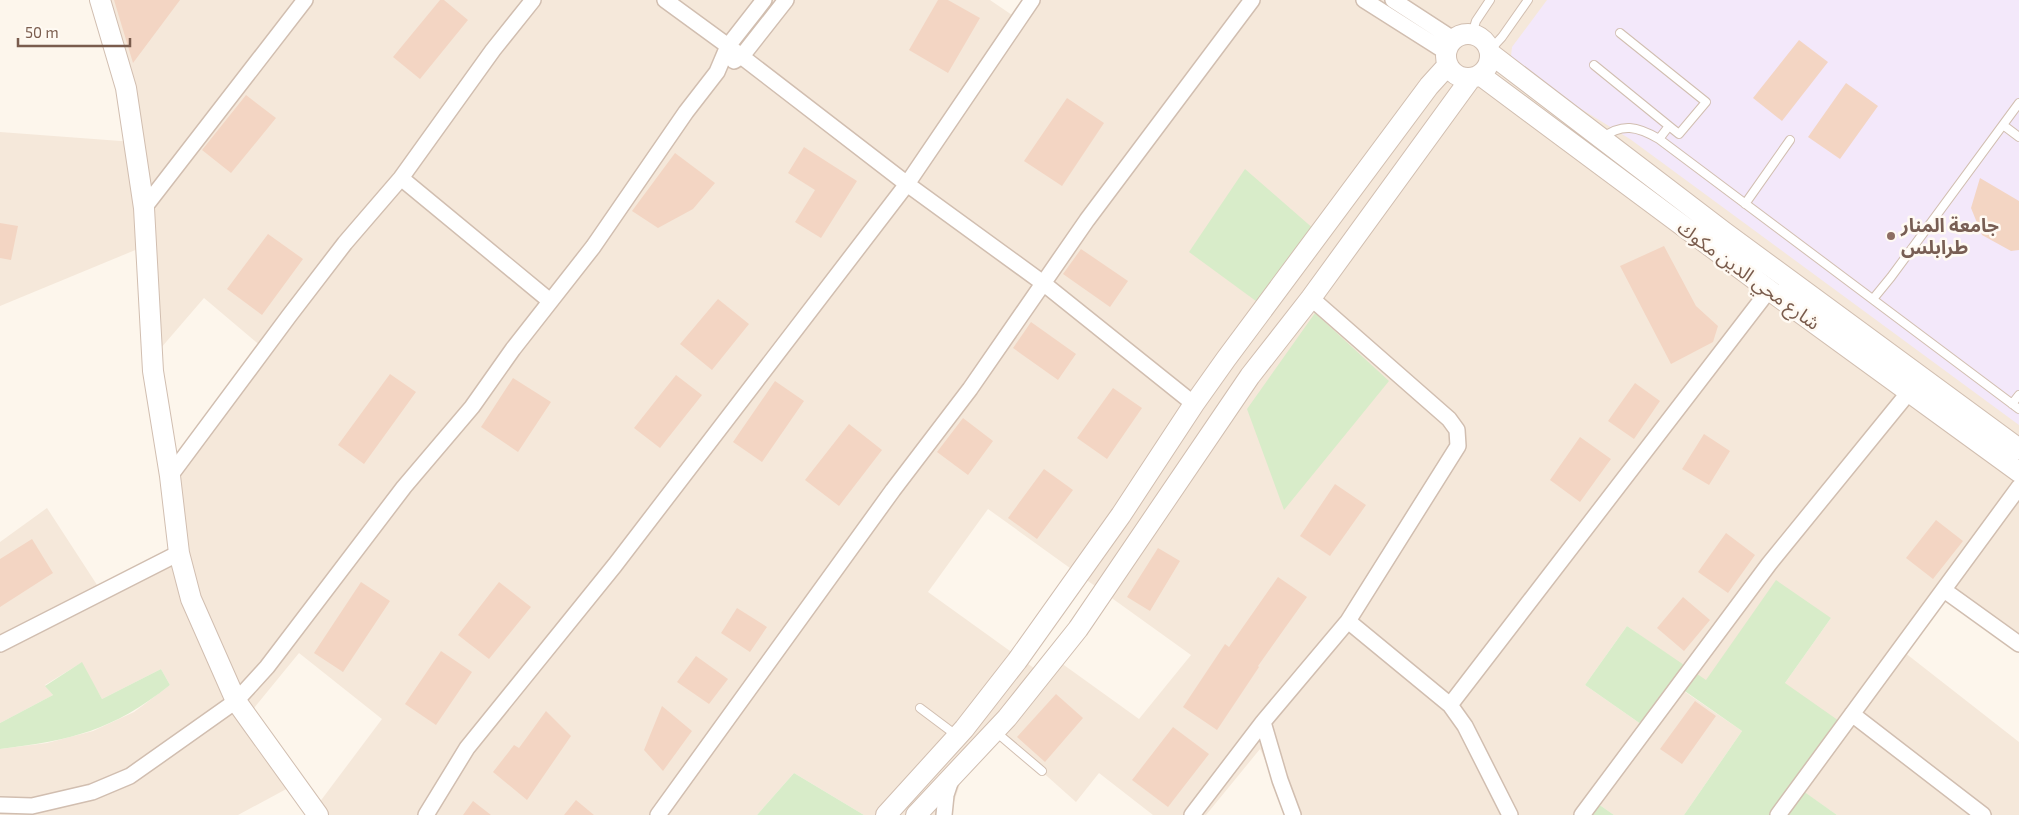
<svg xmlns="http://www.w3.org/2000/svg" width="2019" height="815" font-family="'Exo 2','Noto Sans Arabic',sans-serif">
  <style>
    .residential { fill: #f5e8da; fill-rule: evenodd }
    .education { fill: #f3e8fa }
    .green { fill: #d8ecc9 }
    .building { fill: #f3d5c3 }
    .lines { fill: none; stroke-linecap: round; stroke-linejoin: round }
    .service-casing { stroke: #d1beb0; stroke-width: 10 }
    .minor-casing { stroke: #d1beb0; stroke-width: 18 }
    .tertiary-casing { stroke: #d1beb0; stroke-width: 22 }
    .service { stroke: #fff; stroke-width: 8 }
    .minor { stroke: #fff; stroke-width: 15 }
    .tertiary { stroke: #fff; stroke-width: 20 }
    .education-dot { fill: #8d6e63; stroke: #fffaf3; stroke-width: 2 }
    .labels { text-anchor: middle; stroke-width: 5; stroke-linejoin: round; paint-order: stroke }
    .education-label { font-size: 19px; font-weight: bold; fill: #785e54; stroke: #fffaf3; text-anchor: start }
    .street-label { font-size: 19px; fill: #7a5c4d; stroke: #fffaf3 }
  </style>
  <rect width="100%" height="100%" fill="#fdf6ec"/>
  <!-- residential -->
  <path class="residential" d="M97 0H990L1012 15 1023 0H1612L2019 104V645L1941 589 1895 645 2019 742V815H1837L1795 786 1785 683 1831 618 1705 681 1627 626 1585 685 1648 729 1678 687 1742 731 1684 815H1614L1591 799 1580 815H1290L1260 749 1206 815H1153L1099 773 1076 802 1002 736 961 781 954 802 952 815H864L794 773 757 815H319L316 807 382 719 299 653 250 713 290 787 238 815H0V749L47 743 93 731 134 712 170 685 161 669 102 699 81 663 45 685 53 695 0 723V542L47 508 101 591 169 558 171 478 263 348 204 298 154 356 145 246 0 306V132L134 142ZM988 509 1191 655 1139 719 1050 655 1038 671 928 592Z"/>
  <!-- education -->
  <path class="education" d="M1547 0H2019V425L1630 139 1573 104 1514 65 1511 56 1512 47Z"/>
  <!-- green -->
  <path class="green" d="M1245 169 1315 230 1260 304 1189 252Z
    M1315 313 1389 381 1284 510 1247 409Z
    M1776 580 1831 618 1785 683 1842 723 1796 786 1837 815H1684L1742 731 1679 687 1648 729 1585 685 1627 626 1706 680Z
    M82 662 102 699 161 669 170 685C112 731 72 740 0 749V723L53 695 45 686Z
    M794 773 864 815H757Z
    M1591 799 1614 815H1580Z"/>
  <!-- building -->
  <path class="building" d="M114 0H180L133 63Z
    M440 0H444L468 20 420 79 393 57Z
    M938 0H948L980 18 948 73 909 50Z
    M1799 40 1828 62 1782 121 1753 98Z
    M1846 83 1878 106 1840 159 1808 137Z
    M246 95 276 118 231 173 202 150Z
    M1067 98 1104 123 1062 186 1024 161Z
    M804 147 857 181 821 238 795 222 815 190 788 173Z
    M675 153 715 183 693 209 658 228 632 211Z
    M1980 178 2019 201V250L2011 251 1982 235 1971 208Z
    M0 223 18 226 11 260 0 258Z
    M268 234 303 259 262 315 227 289Z
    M1664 246 1696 306 1718 326 1713 342 1671 364 1620 266Z
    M1081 249 1128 281 1110 307 1063 274Z
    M718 299 749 324 712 370 680 344Z
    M1031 322 1076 354 1058 380 1013 348Z
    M390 374 416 392 364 464 338 445Z
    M676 375 702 395 660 448 634 428Z
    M513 378 551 402 518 452 481 427Z
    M775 381 804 401 762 462 733 442Z
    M1635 383 1660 401 1634 439 1608 421Z
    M1113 388 1142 408 1107 459 1077 438Z
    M963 418 993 441 968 475 937 452Z
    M849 424 882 450 839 506 805 480Z
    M1704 434 1730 451 1709 485 1682 469Z
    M1580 437 1611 459 1580 502 1550 480Z
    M1044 469 1073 490 1037 539 1008 518Z
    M1335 484 1366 505 1330 556 1300 536Z
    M1936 520 1963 541 1933 579 1906 558Z
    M1726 533 1755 555 1728 593 1698 572Z
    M32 539 53 573 0 607V559Z
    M1158 548 1180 561 1150 611 1127 597Z
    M1278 577 1307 597 1258 666 1259 667 1217 730 1183 707 1225 644 1229 647Z
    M361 582 390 601 343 672 314 653Z
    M499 582 531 607 489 659 458 635Z
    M1683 597 1710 620 1684 651 1657 628Z
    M737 608 767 627 750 652 721 633Z
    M441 651 472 672 436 725 405 704Z
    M696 656 728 679 709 704 677 682Z
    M1056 694 1083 718 1045 762 1017 737Z
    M1695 701 1716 716 1682 764 1660 749Z
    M662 706 692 731 663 771 644 750Z
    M546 711 571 736 527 800 493 772 514 745 519 748Z
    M1173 727 1209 754 1168 807 1132 780Z
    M576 800 594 815H564Z
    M473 801 491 815H463Z"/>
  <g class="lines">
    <defs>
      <path id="service" d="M1620 33 1706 102 1679 134 1669 126 1659 139
        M1472 34 1476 21 1490 0
        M1490 50 1502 37 1528 0
        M1594 65 1669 126
        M2003 125 2019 137
        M1602 138C1622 123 1637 126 1659 139L2019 409
        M1745 204 1790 140
        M1873 299 1891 277 2019 103
        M2012 404 2019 395
        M920 708 956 735
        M996 732 1042 771"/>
      <path id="minor" d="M665 0 728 46 907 184 1043 283 1194 404
        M1364 0 1446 52
        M1393 0 1453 39
        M734 61 742 56 786 0
        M401 178 550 301
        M144 208 305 0
        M170 476 289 316 345 243 401 178 493 50 533 0
        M1944 590 2019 644
        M1348 621 1450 705 1465 726 1510 815
        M0 644 179 553
        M1450 705 1769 290
        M1852 714 1983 815
        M1263 722 1280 780 1293 815
        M0 805 32 806 92 792 130 776 236 701 267 667 404 487 472 407 513 349 593 247 686 112 717 72 728 46 764 0
        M426 815 467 748 615 565 907 184 1032 0
        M658 815 893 490 970 389 1087 220 1252 0
        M944 815 946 795 951 780
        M1192 815 1263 722 1348 621 1458 446 1457 430 1449 419 1311 298
        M1582 815 1769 564 1909 392
        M1778 815 2019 487"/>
      <path id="tertiary" d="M100 0 126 88 144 208 153 371 170 476 179 553 191 599 236 701 318 815
        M1446 56a22 22 0 1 1 44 0a22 22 0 1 1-44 0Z
        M1491 54 1724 232 2019 449
        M1480 75 1769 290 2019 472
        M886 815 964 729 1017 661 1121 515 1194 404 1226 359 1429 86 1448 65
        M916 815 1007 718 1078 629 1250 376 1311 298 1471 78"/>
    </defs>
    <!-- service casing -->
    <use href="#service" class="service-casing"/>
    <!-- minor casing -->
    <use href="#minor" class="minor-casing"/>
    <!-- tertiary casing -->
    <use href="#tertiary" class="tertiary-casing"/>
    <!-- service -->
    <use href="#service" class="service"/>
    <!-- minor -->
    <use href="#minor" class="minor"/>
    <!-- tertiary -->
    <use href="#tertiary" class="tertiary"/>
  </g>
  <!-- markers -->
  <circle class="education-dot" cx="1891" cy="236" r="5"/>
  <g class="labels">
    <!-- education labels -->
    <g class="education-label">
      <text x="1901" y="232">جامعة المنار<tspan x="1901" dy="22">طرابلس</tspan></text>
    </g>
    <!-- street labels -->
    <g class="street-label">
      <text transform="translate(1749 275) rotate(36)" y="7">شارع محي الدين مكوك</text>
    </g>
  </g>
  <!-- scale -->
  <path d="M18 38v8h112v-8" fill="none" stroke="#7a5c4d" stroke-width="2.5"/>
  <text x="25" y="38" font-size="15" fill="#7a5c4d" stroke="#fffaf3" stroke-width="4" paint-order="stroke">50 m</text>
</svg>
